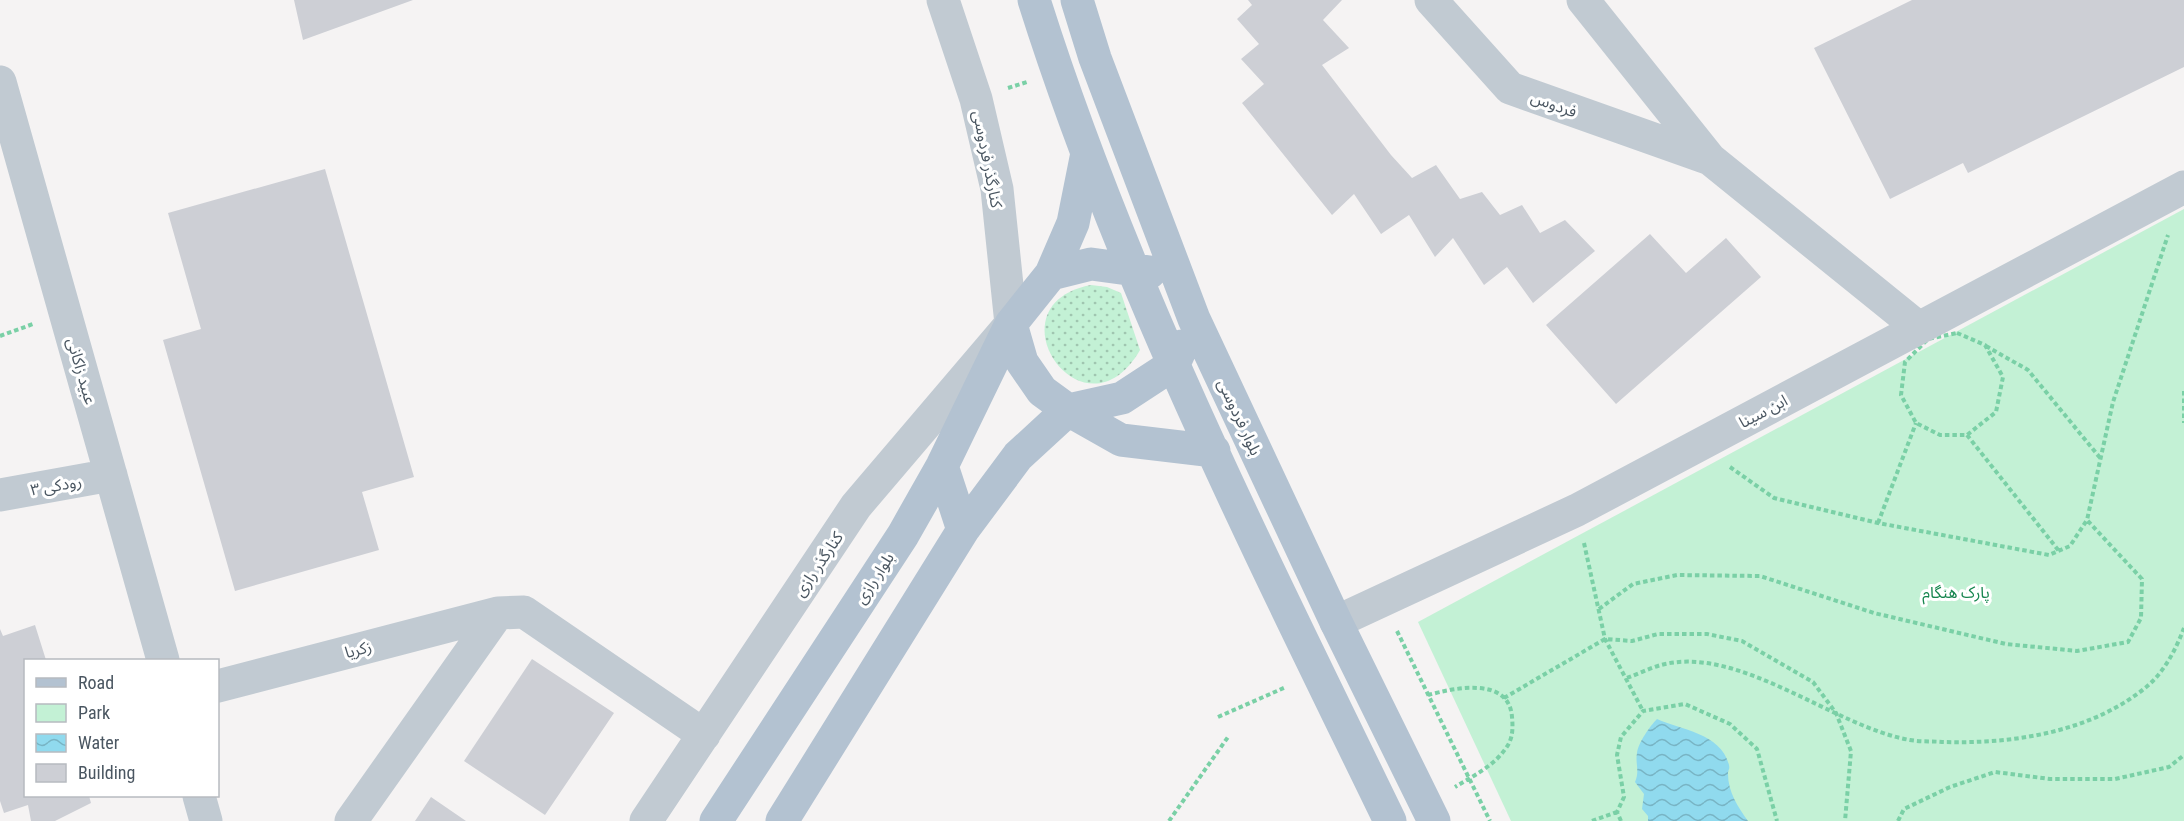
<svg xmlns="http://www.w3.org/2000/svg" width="2184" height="821" font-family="'Roboto Condensed','Noto Sans Arabic',sans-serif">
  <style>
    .grass { fill: url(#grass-dots) }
    .green { fill: #c3f1d5 }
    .water { fill: url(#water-waves) }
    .building { fill: #cdcfd5 }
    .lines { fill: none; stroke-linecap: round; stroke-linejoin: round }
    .path { stroke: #7ad0a6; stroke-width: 4; stroke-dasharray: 4.5 3; stroke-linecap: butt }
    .minor { stroke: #c1cad2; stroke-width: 33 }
    .major { stroke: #b3c2d1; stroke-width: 33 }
    .labels { text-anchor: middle; stroke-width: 6; stroke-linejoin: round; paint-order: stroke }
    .street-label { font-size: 16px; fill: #4a5661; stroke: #fff }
    .park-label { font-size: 16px; fill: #17864f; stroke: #fff }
  </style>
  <defs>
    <pattern id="grass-dots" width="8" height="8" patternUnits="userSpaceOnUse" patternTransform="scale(1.5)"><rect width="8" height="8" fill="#c3f1d5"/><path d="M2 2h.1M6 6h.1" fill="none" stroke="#a0c6b0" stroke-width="1.8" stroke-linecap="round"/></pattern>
    <pattern id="water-waves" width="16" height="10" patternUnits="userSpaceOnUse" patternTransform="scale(1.5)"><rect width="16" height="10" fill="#90daee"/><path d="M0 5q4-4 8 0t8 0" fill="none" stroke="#78b4c4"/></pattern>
  </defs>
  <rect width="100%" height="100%" fill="#f5f3f3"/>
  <!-- grass -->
  <path class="grass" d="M1091 285 1107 287 1121 293 1140 350C1084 447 986 305 1091 285Z"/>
  <!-- green -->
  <path class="green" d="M2184 209V821H1511L1418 622Z"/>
  <!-- water -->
  <path class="water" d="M1657 719C1681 730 1721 733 1729 765 1730 770 1728 769 1728 774 1728 792 1738 807 1748 821H1648V816L1642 809 1644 794 1635 782C1640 771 1635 763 1637 753 1638 743 1650 726 1657 719Z"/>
  <!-- building -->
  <path class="building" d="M294 0H413L303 40Z
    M1248 0H1342L1323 20 1349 48 1322 65 1391 155 1412 178 1436 165 1460 199 1482 192 1500 215 1522 205 1540 233 1565 220 1595 251 1533 303 1507 267 1484 285 1453 238 1435 257 1409 215 1381 234 1354 194 1332 215 1242 103 1264 84 1241 59 1259 44 1237 19 1252 5Z
    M1912 0H2184V67L1968 173 1963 163 1890 199 1814 48Z
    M325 169 414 477 362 492 379 550 235 591 163 340 201 329 168 213Z
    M1650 234 1686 273 1726 238 1761 277 1616 404 1546 325Z
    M35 625 46 660H26V796H89L91 803 55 821H31L28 805 4 813 0 801V629L3 636Z
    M532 659 614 713 545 815 464 761Z
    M431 797 466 821H415Z"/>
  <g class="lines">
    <!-- path -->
    <path class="path" d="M1008 88 1027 82
      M1957 333 1985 345 2003 377 1996 412 1967 435H1940L1916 423 1901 395 1905 362 1928 339Z
      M0 336 33 324
      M1986 346 2028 370 2101 459
      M2184 391V423
      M1967 435 2059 551
      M1730 467 1774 498 1878 523 2049 555 2070 546 2087 520
      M1878 523 1916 423
      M1584 543 1605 639 1643 711
      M1599 609 1633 584 1677 575 1760 576 1874 613 2006 644 2077 651 2128 642 2141 618 2142 579 2087 520 2113 402 2168 235
      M1397 631 1490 821
      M1627 678C1638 674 1650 668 1661 665 1739 644 1834 727 1910 740 1921 742 1932 741 1942 742 2012 744 2089 733 2145 688 2164 673 2176 649 2184 628
      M1428 695C1454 688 1509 676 1512 717 1513 728 1513 739 1506 748 1494 766 1473 776 1455 787
      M1504 698 1605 639 1632 641 1658 634H1707L1742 641 1813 682 1836 713 1851 751 1845 821
      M1218 717 1286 687
      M1169 821 1228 737
      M1592 821 1617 812
      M1621 821 1617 812 1624 797 1617 755 1621 737 1643 711 1685 704 1730 724 1757 749 1777 821
      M1898 821 1904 809 1950 787 1995 772 2050 779H2115L2169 767 2184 755"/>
    <!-- minor -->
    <path class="minor" d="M1431 0 1510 88 1710 159
      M1583 0 1710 159 1919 328
      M0 82 163 660
      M0 495 111 475
      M1336 622 1577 510 2184 187
      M218 686 498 613 524 612 704 735
      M199 796 206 821
      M351 821 498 613
      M646 821 856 506 1011 324 997 189 976 99 943 0"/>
    <!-- major -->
    <path class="major" d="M1034 0C1124 285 1260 553 1390 821
      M1077 0 1095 58 1194 319 1336 622 1434 821
      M1051 274 1091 264 1150 272
      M1011 324 1022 362 1042 391 1068 410 1121 440 1214 451
      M942 466 963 530
      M716 821 903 535 942 466 1011 324 1051 274 1073 223 1087 153
      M782 821 963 530 1018 456 1068 410 1122 398 1174 364 1182 346"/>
  </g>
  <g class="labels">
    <!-- street labels -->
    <g class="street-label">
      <text transform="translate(1554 104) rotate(20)" y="6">فردوس</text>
      <text transform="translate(988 159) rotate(79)" y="6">کنارگذر فردوسی</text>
      <text transform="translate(82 371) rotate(74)" y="6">عبید زاکانی</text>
      <text transform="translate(1763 411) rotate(-28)" y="6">ابن سینا</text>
      <text transform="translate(1240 417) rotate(65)" y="6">بلوار فردوسی</text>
      <text transform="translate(56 485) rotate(-10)" y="6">رودکی ۳</text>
      <text transform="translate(818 564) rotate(-56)" y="6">کنارگذر رازی</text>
      <text transform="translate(874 578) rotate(-57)" y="6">بلوار رازی</text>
      <text transform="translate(358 649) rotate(-15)" y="6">زکریا</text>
    </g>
    <!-- park labels -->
    <g class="park-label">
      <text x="1956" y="598">پارک هنگام</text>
    </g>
  </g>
  <!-- legend -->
  <rect x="24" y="659" width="195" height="138" fill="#ffffff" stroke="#b7bbc0" stroke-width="1.5"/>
  <rect x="36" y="678" width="30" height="9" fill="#b3c2d1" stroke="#b7bbc0" stroke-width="1.5"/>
  <text x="78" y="689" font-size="18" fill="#4a5661">Road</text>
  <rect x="36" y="704" width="30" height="18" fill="#c3f1d5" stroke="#b7bbc0" stroke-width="1.5"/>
  <text x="78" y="719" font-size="18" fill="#4a5661">Park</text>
  <rect x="36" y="734" width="30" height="18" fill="url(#water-waves)" stroke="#b7bbc0" stroke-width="1.5"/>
  <text x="78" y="749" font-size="18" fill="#4a5661">Water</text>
  <rect x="36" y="764" width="30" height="18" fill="#cdcfd5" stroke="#b7bbc0" stroke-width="1.5"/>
  <text x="78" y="779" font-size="18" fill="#4a5661">Building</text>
</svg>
